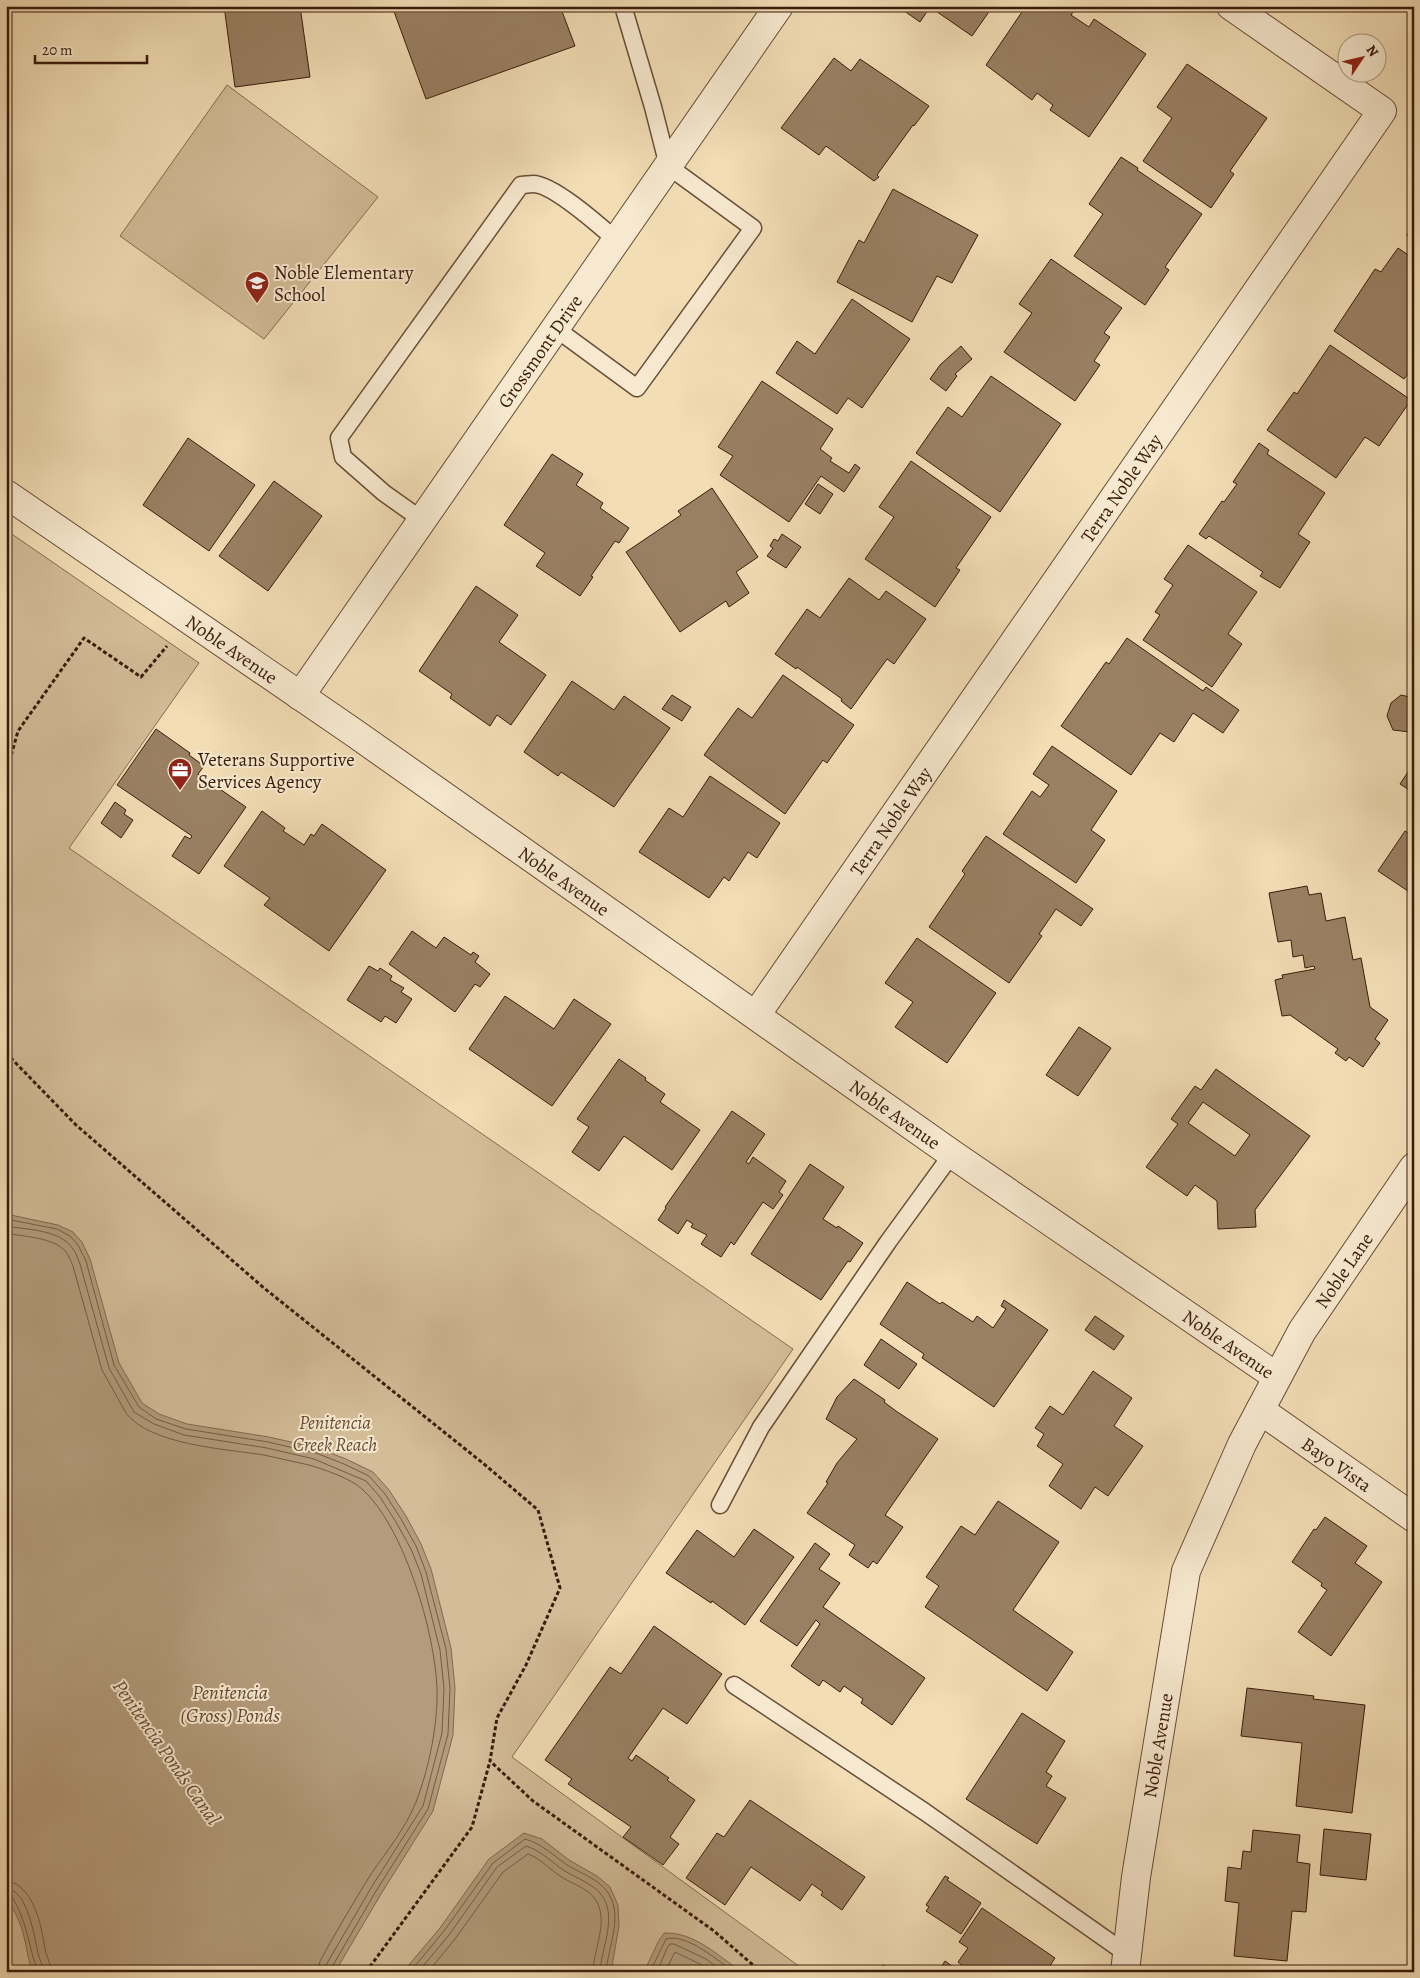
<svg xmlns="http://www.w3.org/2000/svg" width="1420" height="1978" font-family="Alegreya,serif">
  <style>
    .green { fill: #d3bc98; stroke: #866c52 }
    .water { fill: #b39b7b; stroke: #83684e }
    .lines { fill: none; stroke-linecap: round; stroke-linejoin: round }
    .shore { stroke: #765b43; stroke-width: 1 }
    .building { fill: #9a8063; stroke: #3a1b0b; fill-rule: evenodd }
    .lane-casing { stroke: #684c36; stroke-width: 19 }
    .street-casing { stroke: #684c36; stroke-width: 30 }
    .path { stroke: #3a1b0b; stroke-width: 3; stroke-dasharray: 4 2.5; stroke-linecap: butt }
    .lane { stroke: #f7e9cf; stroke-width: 16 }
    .street { stroke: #f7e9cf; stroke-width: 28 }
    .labels { text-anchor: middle; stroke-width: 4; stroke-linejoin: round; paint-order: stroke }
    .poi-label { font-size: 19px; fill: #3a1b0b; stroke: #f7e9cf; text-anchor: start }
    .street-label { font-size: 19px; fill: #3a1b0b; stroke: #f7e9cf }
    .park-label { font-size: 19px; font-style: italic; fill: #684b35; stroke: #f7e9cf }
    .water-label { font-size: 20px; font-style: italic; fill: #644832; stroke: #f7e9cf }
  </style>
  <rect width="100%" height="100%" fill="#f2ddb5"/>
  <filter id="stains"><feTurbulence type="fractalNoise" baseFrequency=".004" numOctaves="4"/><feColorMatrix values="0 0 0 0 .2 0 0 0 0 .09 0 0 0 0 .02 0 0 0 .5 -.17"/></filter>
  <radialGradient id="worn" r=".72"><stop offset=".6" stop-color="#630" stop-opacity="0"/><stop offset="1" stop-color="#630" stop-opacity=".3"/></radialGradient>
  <!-- green -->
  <path class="green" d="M227 85 378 197 264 339 120 236Z
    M6 530 199 663 69 848 793 1349 512 1757 807 1972H6Z"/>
  <!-- water -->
  <path class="water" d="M6 1214 58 1225 73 1232 82 1242 90 1259 119 1363 142 1403 159 1414 187 1424 269 1437 317 1448 346 1459 373 1472 389 1490 406 1516 421 1544 431 1569 451 1648 455 1688 453 1735 433 1811 381 1894 335 1972H33C28 1960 27 1949 24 1937 21 1922 13 1909 6 1896Z
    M524 1833 542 1839 569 1860 597 1876 610 1887 618 1905 619 1926 611 1972H403L440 1928 489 1859Z
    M664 1933C695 1932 718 1956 742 1972H644L658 1942Z"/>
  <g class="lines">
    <!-- shore -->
    <path class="shore" d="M6 1219 57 1229 70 1236 78 1245 86 1261 114 1365 139 1407 156 1419 186 1429 268 1442 316 1453 344 1464 369 1476 385 1494 401 1519 416 1546 426 1572 446 1649 450 1688 448 1734 428 1809 376 1891 332 1967 331 1972
      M6 1226C27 1230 60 1229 73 1249 76 1253 78 1259 80 1264L109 1368 134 1412 154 1424 184 1435 267 1448 314 1459 366 1481 380 1497 396 1522 411 1549 421 1574 440 1650 444 1688 442 1733 423 1806 371 1888 326 1965 325 1972
      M6 1233C24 1237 54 1237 66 1252 69 1256 71 1262 73 1266L102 1370 126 1413C150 1445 226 1449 264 1455 279 1458 294 1462 309 1465 323 1469 352 1479 362 1489 404 1526 435 1633 437 1688 438 1725 429 1768 416 1802 406 1828 386 1852 371 1874 353 1903 336 1932 320 1961L318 1972
      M6 1881C28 1882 39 1915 42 1933 44 1940 44 1947 46 1953 48 1959 51 1965 51 1972
      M6 1888C28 1890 34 1936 38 1953 39 1959 43 1965 44 1972
      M6 1895 12 1897C23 1915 27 1933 32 1953 33 1960 37 1965 38 1972
      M410 1972 444 1931 493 1863 525 1839C542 1844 553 1855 567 1865 580 1873 596 1878 606 1890 625 1913 608 1946 606 1972
      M418 1972 449 1935 497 1867 526 1846C542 1851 551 1862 565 1871 576 1878 591 1883 600 1893 619 1915 601 1948 600 1972
      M428 1972 455 1939 503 1872 528 1854C540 1858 549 1869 560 1876 570 1883 588 1888 595 1899 610 1920 593 1950 593 1972
      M650 1972 666 1939C686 1933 718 1960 733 1972
      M657 1972 667 1948 670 1944H674L706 1959 723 1972
      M665 1972 675 1952 702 1965 710 1972"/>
  </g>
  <!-- building -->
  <path class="building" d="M224 6H300L310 77 235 87Z
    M392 6H560L575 46 426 99Z
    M897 6H993L972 36 930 7 920 22Z
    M1026 6H1073L1076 8 1071 15 1089 27 1094 19 1146 54 1089 137 1050 110 1053 105 1037 93 1032 100 986 65Z
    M834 58 851 71 860 59 929 106 914 126 913 125 877 175 879 177 874 181 826 146 819 155 781 128Z
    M1187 64 1267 118 1230 171 1234 174 1211 208 1143 161 1172 118 1157 107Z
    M1121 157 1138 168 1137 170 1202 214 1165 267 1169 270 1145 305 1074 256 1103 214 1089 204Z
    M893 189 978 235 952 283 937 276 912 322 837 282 859 240 864 243Z
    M1414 226V240L1407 235Z
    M1398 248 1414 259V365L1404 379 1334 331 1375 269 1381 272Z
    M1051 259 1122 308 1104 333 1110 337 1094 361 1100 365 1075 401 1004 352 1032 313 1019 304Z
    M852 299 910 339 862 408 848 398 837 414 776 373 797 341 815 354Z
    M1330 345 1411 400 1379 446 1365 437 1336 478 1267 430 1294 392 1297 394Z
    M961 346 972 359 955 374 957 376 946 391 930 379 940 365Z
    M991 376 1061 424 1000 512 916 453 948 407 962 417Z
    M762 381 833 429 820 449 832 458 830 461 849 473 855 464 860 468 844 492 821 476 789 522 720 475 733 456 718 447Z
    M188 438 255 485 209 551 143 505Z
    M1259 443 1269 450 1267 454 1325 493 1298 534 1310 542 1280 588 1260 576 1263 572 1209 536 1206 539 1199 534 1222 501 1224 502 1237 484 1233 482Z
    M552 454 583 474 576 485 603 503 600 508 629 528 619 543 615 541 591 576 593 577 580 596 536 566 545 553 504 525Z
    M911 461 991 517 956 568 960 570 935 607 865 559 894 517 879 507Z
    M274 481 322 516 268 591 219 556Z
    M818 484 833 494 820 514 805 504Z
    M712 488 758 557 736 572 749 593 729 607 726 601 680 632 626 552 681 515 678 511Z
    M782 534 801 547 786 568 767 556 773 548 770 546 774 539 778 541Z
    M1188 545 1257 592 1228 634 1242 644 1212 687 1143 640 1160 615 1155 612 1173 585 1164 579Z
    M849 578 879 600 886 591 926 619 894 664 887 659 851 709 841 701 842 699 797 667 796 669 775 654 807 609 820 618Z
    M476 586 518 615 499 642 546 675 511 725 497 715 490 726 450 698 452 694 419 671Z
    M1127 638 1203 691 1206 687 1239 710 1223 733 1193 713 1174 742 1160 733 1131 775 1061 726 1106 662 1109 664Z
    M783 675 854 725 827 763 823 760 785 814 704 755 738 708 752 718Z
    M572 681 614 710 624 696 670 728 614 807 561 772 558 776 524 752Z
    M672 695 691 707 682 721 662 709Z
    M1401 695 1414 698V730L1410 732 1393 730 1387 716 1391 703Z
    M156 729 190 753 189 755 204 766 198 774 246 807 199 874 172 856 185 836 190 839 192 836 117 785Z
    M1052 746 1117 791 1091 830 1105 840 1076 883 1003 834 1032 791 1040 797 1049 785 1033 774Z
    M1414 763V793L1400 784Z
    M710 776 780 823 757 858 748 852 729 881 724 877 709 898 639 852 669 808 683 817Z
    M115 802 126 810 124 814 133 820 121 838 101 823Z
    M262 811 285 828 283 831 304 845 311 834 314 836 322 824 386 870 329 951 264 905 270 898 224 866Z
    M1405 831 1414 837V895L1378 871Z
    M986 836 1093 909 1081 926 1056 909 1039 934 1042 936 1009 983 929 927 965 874 962 871Z
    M1307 886 1309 895 1321 893 1326 921 1345 917 1353 960 1361 958 1370 1007 1388 1020 1375 1039 1380 1043 1363 1067 1349 1057 1346 1061 1335 1053 1338 1049 1290 1015 1282 1016 1275 980 1283 978 1282 975 1315 969 1314 966 1305 968 1303 955 1293 957 1291 940 1278 942 1269 893Z
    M412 931 436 948 444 937 471 955 473 952 479 956 475 962 490 974 480 987 475 984 455 1012 389 964Z
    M917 938 996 993 947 1063 895 1027 913 1002 885 983Z
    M369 966 378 971 380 968 392 976 390 980 404 988 401 992 412 999 396 1023 385 1016 381 1022 347 1000Z
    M505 996 554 1029 574 999 611 1024 552 1106 469 1049Z
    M1079 1027 1111 1048 1078 1096 1046 1075Z
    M619 1059 646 1078 645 1080 665 1094 660 1102 700 1130 672 1170 624 1136 599 1171 572 1152 589 1127 577 1119Z
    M1216 1069 1310 1136 1255 1210 1256 1227 1218 1229 1217 1201 1195 1185 1187 1196 1146 1167 1178 1124 1171 1119 1195 1086 1201 1090ZM1203 1102 1250 1135 1235 1156 1188 1123Z
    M732 1111 765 1134 746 1162 749 1164 753 1157 786 1181 779 1192 783 1195 773 1209 763 1202 734 1245 731 1242 721 1257 701 1244 707 1235 691 1227 693 1224 687 1220 678 1234 658 1220 666 1208 665 1207Z
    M810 1164 844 1187 823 1219 837 1228 838 1226 863 1243 850 1262 848 1261 821 1300 751 1254Z
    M907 1282 940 1304 942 1302 973 1322 977 1316 993 1328 1006 1309 1001 1306 1004 1300 1048 1330 994 1407 922 1358 924 1354 880 1324Z
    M1095 1316 1124 1336 1114 1350 1085 1330Z
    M881 1339 917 1364 899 1389 864 1365Z
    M1093 1371 1132 1398 1114 1426 1143 1446 1108 1496 1095 1487 1081 1509 1049 1486 1063 1464 1037 1446 1044 1434 1035 1428 1050 1406 1063 1415Z
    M854 1379 885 1400 884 1402 896 1411 938 1439 885 1515 903 1527 877 1564 873 1561 868 1568 849 1555 855 1545 807 1513 828 1483 826 1482 837 1463 857 1439 826 1419 837 1397Z
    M998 1501 1059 1542 1013 1610 1073 1652 1047 1691 925 1607 939 1586 926 1577 961 1526 975 1535Z
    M1325 1517 1367 1546 1355 1563 1382 1582 1331 1656 1298 1632 1327 1590 1321 1586 1322 1583 1292 1562 1314 1529 1316 1530Z
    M754 1529 794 1557 745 1625 712 1601 711 1603 666 1573 697 1530 734 1557Z
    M815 1543 830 1554 819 1569 840 1583 823 1607 925 1678 892 1725 861 1703 863 1699 844 1686 840 1692 823 1680 819 1686 791 1666 820 1624 816 1620 797 1646 760 1621Z
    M654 1626 722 1674 687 1724 663 1708 628 1758 632 1761 636 1755 669 1778 667 1780 695 1800 670 1837 679 1844 663 1865 623 1837 631 1827 568 1784 572 1779 545 1760 610 1667 621 1674Z
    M1247 1688 1314 1696 1313 1699 1365 1705 1352 1813 1296 1806 1302 1743 1241 1736Z
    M1022 1713 1065 1741 1046 1772 1052 1776 1046 1786 1066 1798 1037 1844 966 1799Z
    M750 1800 865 1877 842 1910 821 1895 823 1892 812 1884 800 1901 751 1867 725 1905 686 1878 717 1833 724 1837Z
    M1324 1829 1371 1834 1366 1880 1320 1875Z
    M1253 1830 1300 1835 1297 1862 1310 1864 1306 1912 1292 1911 1287 1961 1234 1956 1239 1903 1225 1901 1228 1867 1241 1869 1243 1851 1251 1852Z
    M945 1876 949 1878 947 1880 981 1903 961 1934 926 1911 929 1907 926 1905Z
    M982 1908 1055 1958 1046 1972H938L945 1961 959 1971 962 1965 958 1962 968 1948 959 1942Z
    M883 1965 893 1972H879Z"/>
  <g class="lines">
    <defs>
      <path id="lane" d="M555 328 637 388 753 228 668 166 653 107 623 6
        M422 520 384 493 343 457 339 438 521 185C525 185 529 184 533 184 553 184 600 226 616 240
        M720 1505 761 1427 888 1242 952 1154
        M734 1685 925 1812 1127 1954"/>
      <g id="street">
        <path id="s1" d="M6 494 353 732 952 1154 1277 1377"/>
        <path id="s2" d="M300 696 779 6"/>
        <path id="s3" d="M756 1015 1382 111 1231 6"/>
        <path id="s4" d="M1260 1410 1414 1518"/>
        <path id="s5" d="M1125 1972 1136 1877 1186 1571 1242 1444 1302 1331 1414 1167"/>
      </g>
    </defs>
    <!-- lane casing -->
    <use href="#lane" class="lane-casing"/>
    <!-- street casing -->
    <use href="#street" class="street-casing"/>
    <!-- path -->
    <path class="path" d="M6 774 18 731 84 638 141 677 167 646
      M6 1053 76 1125 264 1288 484 1464 538 1510 560 1588 526 1665 497 1718 490 1761 533 1801 714 1931 761 1972
      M366 1972 472 1827 490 1761"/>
    <!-- lane -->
    <use href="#lane" class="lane"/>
    <!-- street -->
    <use href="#street" class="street"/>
  </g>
  <!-- icons -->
  <defs>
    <symbol id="school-pin" viewBox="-11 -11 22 30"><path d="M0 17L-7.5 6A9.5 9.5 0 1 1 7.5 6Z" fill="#8f2418" stroke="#f7e9cf"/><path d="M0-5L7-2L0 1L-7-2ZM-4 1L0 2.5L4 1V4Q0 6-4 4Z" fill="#fff"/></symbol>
    <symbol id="office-pin" viewBox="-11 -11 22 30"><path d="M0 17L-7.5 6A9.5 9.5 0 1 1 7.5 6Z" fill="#8f2418" stroke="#f7e9cf"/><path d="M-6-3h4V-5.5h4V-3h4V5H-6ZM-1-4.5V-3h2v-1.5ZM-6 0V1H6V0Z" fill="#fff"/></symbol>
  </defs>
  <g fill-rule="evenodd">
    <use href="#school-pin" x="243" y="269" width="28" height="38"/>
    <use href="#office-pin" x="166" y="756" width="28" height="38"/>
  </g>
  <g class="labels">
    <!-- poi labels -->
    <g class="poi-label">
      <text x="274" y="279">Noble Elementary<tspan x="274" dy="22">School</tspan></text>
      <text x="198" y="766">Veterans Supportive<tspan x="198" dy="22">Services Agency</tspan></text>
    </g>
    <!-- street labels -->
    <g class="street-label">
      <text dy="7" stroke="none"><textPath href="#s2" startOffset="420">Grossmont Drive</textPath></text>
      <text dy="7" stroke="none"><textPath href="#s3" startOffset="641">Terra Noble Way</textPath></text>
      <text dy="7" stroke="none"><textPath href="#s1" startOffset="274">Noble Avenue</textPath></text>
      <text dy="7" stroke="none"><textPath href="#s3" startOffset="236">Terra Noble Way</textPath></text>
      <text dy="7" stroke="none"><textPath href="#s1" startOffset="679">Noble Avenue</textPath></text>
      <text dy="7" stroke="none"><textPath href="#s1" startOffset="1084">Noble Avenue</textPath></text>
      <text dy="7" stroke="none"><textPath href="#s5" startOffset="746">Noble Lane</textPath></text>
      <text dy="7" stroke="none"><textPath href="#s1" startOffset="1489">Noble Avenue</textPath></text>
      <text dy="7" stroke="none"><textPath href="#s4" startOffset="94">Bayo Vista</textPath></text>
      <text dy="7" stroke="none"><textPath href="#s5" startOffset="229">Noble Avenue</textPath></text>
    </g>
    <!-- park labels -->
    <g class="park-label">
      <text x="335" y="1429">Penitencia<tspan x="335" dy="22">Creek Reach</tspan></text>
    </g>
    <!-- water labels -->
    <g class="water-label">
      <text x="230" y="1699">Penitencia<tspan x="230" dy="23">(Gross) Ponds</tspan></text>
      <text transform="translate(167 1752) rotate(55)" y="7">Penitencia Ponds Canal</text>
    </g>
  </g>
  <!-- margin -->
  <rect width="1420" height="1978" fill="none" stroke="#f2ddb5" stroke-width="25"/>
  <rect x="8" y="8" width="1405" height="1963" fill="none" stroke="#3a1b0b" stroke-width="2.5"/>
  <rect x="12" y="12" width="1395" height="1953" fill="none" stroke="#3a1b0b"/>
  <!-- north arrow -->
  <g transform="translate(1362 58) rotate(55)"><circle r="24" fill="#f7e9cf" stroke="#ab9781"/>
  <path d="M0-4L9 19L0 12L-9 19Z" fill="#8f2418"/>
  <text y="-8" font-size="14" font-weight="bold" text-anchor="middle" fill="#3a1b0b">N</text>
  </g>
  <!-- scale -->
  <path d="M35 55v8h112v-8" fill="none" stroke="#3a1b0b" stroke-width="2.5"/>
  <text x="42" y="55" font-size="15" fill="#3a1b0b" stroke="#f7e9cf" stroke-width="4" paint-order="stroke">20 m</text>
  <rect width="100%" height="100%" filter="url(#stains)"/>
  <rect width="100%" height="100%" fill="url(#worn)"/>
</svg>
